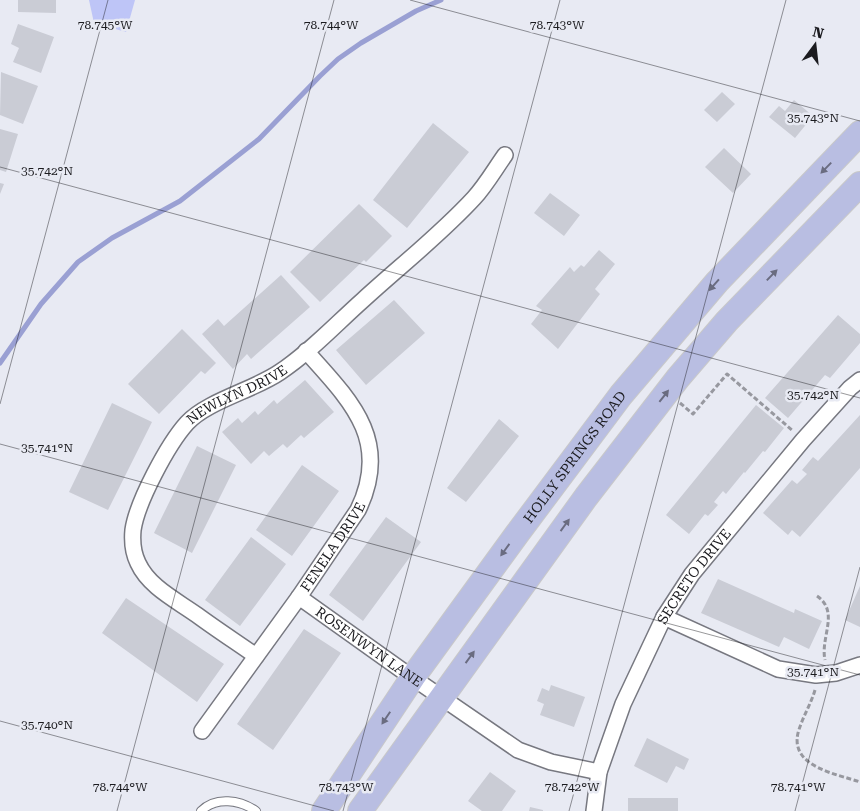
<svg xmlns="http://www.w3.org/2000/svg" width="860" height="811" font-family="'Roboto Serif',serif">
  <style>
    .green { fill: #bec5f7 }
    .lines { fill: none; stroke-linecap: round; stroke-linejoin: round }
    .stream { stroke: #9aa0d3; stroke-width: 5 }
    .building { fill: #caccd5 }
    .lane-casing { stroke: #777880; stroke-width: 10 }
    .street-casing { stroke: #777880; stroke-width: 18 }
    .primary-casing { stroke: #c8c8c9; stroke-width: 26 }
    .path { stroke: #97989f; stroke-width: 3; stroke-dasharray: 5 2.5; stroke-linecap: butt }
    .lane { stroke: #fff; stroke-width: 8 }
    .street { stroke: #fff; stroke-width: 15 }
    .primary { stroke: #b9bee2; stroke-width: 24 }
    .oneway { fill: #6a6c80 }
    .ticks { fill: none; stroke: #1b1b1f; stroke-width: 1; stroke-opacity: 0.45 }
    .labels { text-anchor: middle; stroke-width: 5; stroke-linejoin: round; paint-order: stroke }
    .street-label { font-size: 14px; fill: #1b1b1f; stroke: #e8eaf3 }
    .ticks-label { font-size: 12px; text-anchor: middle; fill: #1b1b1f; stroke: #e8eaf3; stroke-width: 5; stroke-linejoin: round; paint-order: stroke }
  </style>
  <rect width="100%" height="100%" fill="#e8eaf3"/>
  <!-- green -->
  <path class="green" d="M89 0H135L126 32 94 23Z"/>
  <g class="lines">
    <!-- stream -->
    <path class="stream" d="M0 363 41 304 78 262 112 238 180 201 259 139 320 76 338 59 361 43 416 11 441 0"/>
  </g>
  <!-- building -->
  <path class="building" d="M18 0H56V13L18 12Z
    M18 24 54 37 41 73 13 62 19 48 11 44Z
    M1 72 38 86 23 124 0 115Z
    M722 92 735 104 717 122 704 110Z
    M794 100 813 116 795 138 769 117 779 106 785 111Z
    M433 123 469 152 407 228 373 200Z
    M0 129 18 134 6 172 0 170Z
    M724 148 751 174 733 193 705 167Z
    M0 183 4 184 0 194Z
    M550 193 580 215 564 236 534 213Z
    M359 204 392 236 366 262 364 260 320 302 290 272Z
    M599 250 615 264 595 289 600 294 558 349 531 324 542 310 536 306 570 267 574 272 581 265 584 267Z
    M281 275 310 307 251 359 247 354 233 369 202 334 218 319 224 326Z
    M394 300 425 333 366 385 336 350Z
    M838 315 860 334V343L830 378 825 375 788 418 765 398Z
    M182 329 216 363 205 374 201 371 159 414 128 384Z
    M305 380 334 412 304 438 301 435 287 448 283 444 269 456 264 451 251 464 222 432 238 418 242 423 255 411 258 415 274 400 277 404Z
    M112 403 152 422 108 510 69 492Z
    M756 405 784 428 765 452 763 451 745 473 744 472 726 494 723 491 714 502 718 505 708 516 705 514 689 534 666 515Z
    M860 415V468L800 537 792 530 788 535 763 513 792 480 797 484 807 474 802 470 813 457 818 461Z
    M499 419 519 436 466 502 447 488Z
    M197 446 236 465 192 553 154 533Z
    M302 465 339 491 292 556 256 530Z
    M386 517 421 542 363 621 329 595Z
    M251 537 286 564 240 626 205 600Z
    M718 579 794 613 795 609 822 621 809 649 784 637 779 647 701 613Z
    M860 586V627L845 620Z
    M126 598 224 664 197 702 102 633Z
    M304 629 341 653 273 750 237 724Z
    M551 685 585 697 574 727 540 715 544 704 537 701 542 688 549 691Z
    M647 738 689 759 684 770 676 766 667 783 634 766Z
    M490 772 516 791 502 811H482L468 801Z
    M628 798H678V811H628Z
    M530 807 543 810V811H529Z"/>
  <g class="lines">
    <defs>
      <path id="lane" d="M201 811C216 796 240 800 256 811"/>
      <g id="street">
        <path id="s1" d="M299 597 400 669 518 750 551 762 599 772"/>
        <path d="M664 617 778 669 816 675 836 673 860 665"/>
        <path id="s2" d="M256 656C236 642 216 629 197 615 176 600 149 587 138 563 133 553 132 541 133 530 137 502 168 444 187 423 207 401 254 390 280 372 310 352 336 324 363 300 400 266 440 235 474 198 486 185 495 169 505 155"/>
        <path id="s3" d="M202 731 299 597 358 510C392 440 350 400 306 351"/>
        <path id="s4" d="M594 811 599 772 623 704 664 617 692 574 803 440 850 388 860 380"/>
      </g>
      <g id="primary">
        <path id="s5" d="M324 811 413 677 517 534 621 395 717 282 860 133"/>
        <path d="M360 811 586 497 678 378 727 321 860 184"/>
      </g>
    </defs>
    <!-- lane casing -->
    <use href="#lane" class="lane-casing"/>
    <!-- street casing -->
    <use href="#street" class="street-casing"/>
    <!-- primary casing -->
    <use href="#primary" class="primary-casing"/>
    <!-- path -->
    <path class="path" d="M680 403 693 414 727 374 793 431
      M817 596C840 612 820 637 825 660
      M815 690C811 704 802 718 798 733 790 767 837 774 860 782"/>
    <!-- lane -->
    <use href="#lane" class="lane"/>
    <!-- street -->
    <use href="#street" class="street"/>
    <!-- primary -->
    <use href="#primary" class="primary"/>
  </g>
  <!-- one-way arrows -->
  <defs><path id="oneway-solid" d="M-6-.8H1V-3.2L6.5 0L1 3.2V.8H-6Z" transform="scale(1.25)"/></defs>
  <g class="oneway">
    <use href="#oneway-solid" transform="translate(826 168) rotate(134)"/>
    <use href="#oneway-solid" transform="translate(772 275) rotate(-46)"/>
    <use href="#oneway-solid" transform="translate(714 285) rotate(131)"/>
    <use href="#oneway-solid" transform="translate(664 396) rotate(-52)"/>
    <use href="#oneway-solid" transform="translate(565 525) rotate(-54)"/>
    <use href="#oneway-solid" transform="translate(505 550) rotate(126)"/>
    <use href="#oneway-solid" transform="translate(470 657) rotate(-54)"/>
    <use href="#oneway-solid" transform="translate(386 718) rotate(124)"/>
  </g>
  <!-- ticks -->
  <path class="ticks" d="M410 0 860 121M0 167 860 398M0 404 108 0M0 444 860 675M0 721 334 811M117 811 334 0M343 811 560 0M569 811 786 0M795 811 860 567"/>
  <g class="labels">
    <!-- street labels -->
    <g class="street-label">
      <text dy="5" stroke="none"><textPath href="#s2" startOffset="364">NEWLYN DRIVE</textPath></text>
      <text dy="5" stroke="none"><textPath href="#s5" startOffset="434">HOLLY SPRINGS ROAD</textPath></text>
      <text dy="5" stroke="none"><textPath href="#s3" startOffset="226">FENELA DRIVE</textPath></text>
      <text dy="5" stroke="none"><textPath href="#s4" startOffset="258">SECRETO DRIVE</textPath></text>
      <text dy="5" stroke="none"><textPath href="#s1" startOffset="86">ROSENWYN LANE</textPath></text>
    </g>
  </g>
  <g class="ticks-label">
    <text x="105" y="29">78.745°W</text>
    <text x="331" y="29">78.744°W</text>
    <text x="557" y="29">78.743°W</text>
    <text x="813" y="122">35.743°N</text>
    <text x="47" y="175">35.742°N</text>
    <text x="813" y="399">35.742°N</text>
    <text x="47" y="452">35.741°N</text>
    <text x="813" y="676">35.741°N</text>
    <text x="47" y="729">35.740°N</text>
    <text x="120" y="791">78.744°W</text>
    <text x="346" y="791">78.743°W</text>
    <text x="572" y="791">78.742°W</text>
    <text x="798" y="791">78.741°W</text>
  </g>
  <!-- north arrow -->
  <g transform="translate(815 45) rotate(15)" stroke="#e8eaf3" stroke-width="4" paint-order="stroke">
  <path d="M0-4L9 19L0 12L-9 19Z" fill="#1b1b1f"/>
  <text y="-8" font-size="14" font-weight="bold" text-anchor="middle" fill="#1b1b1f">N</text>
  </g>
</svg>
